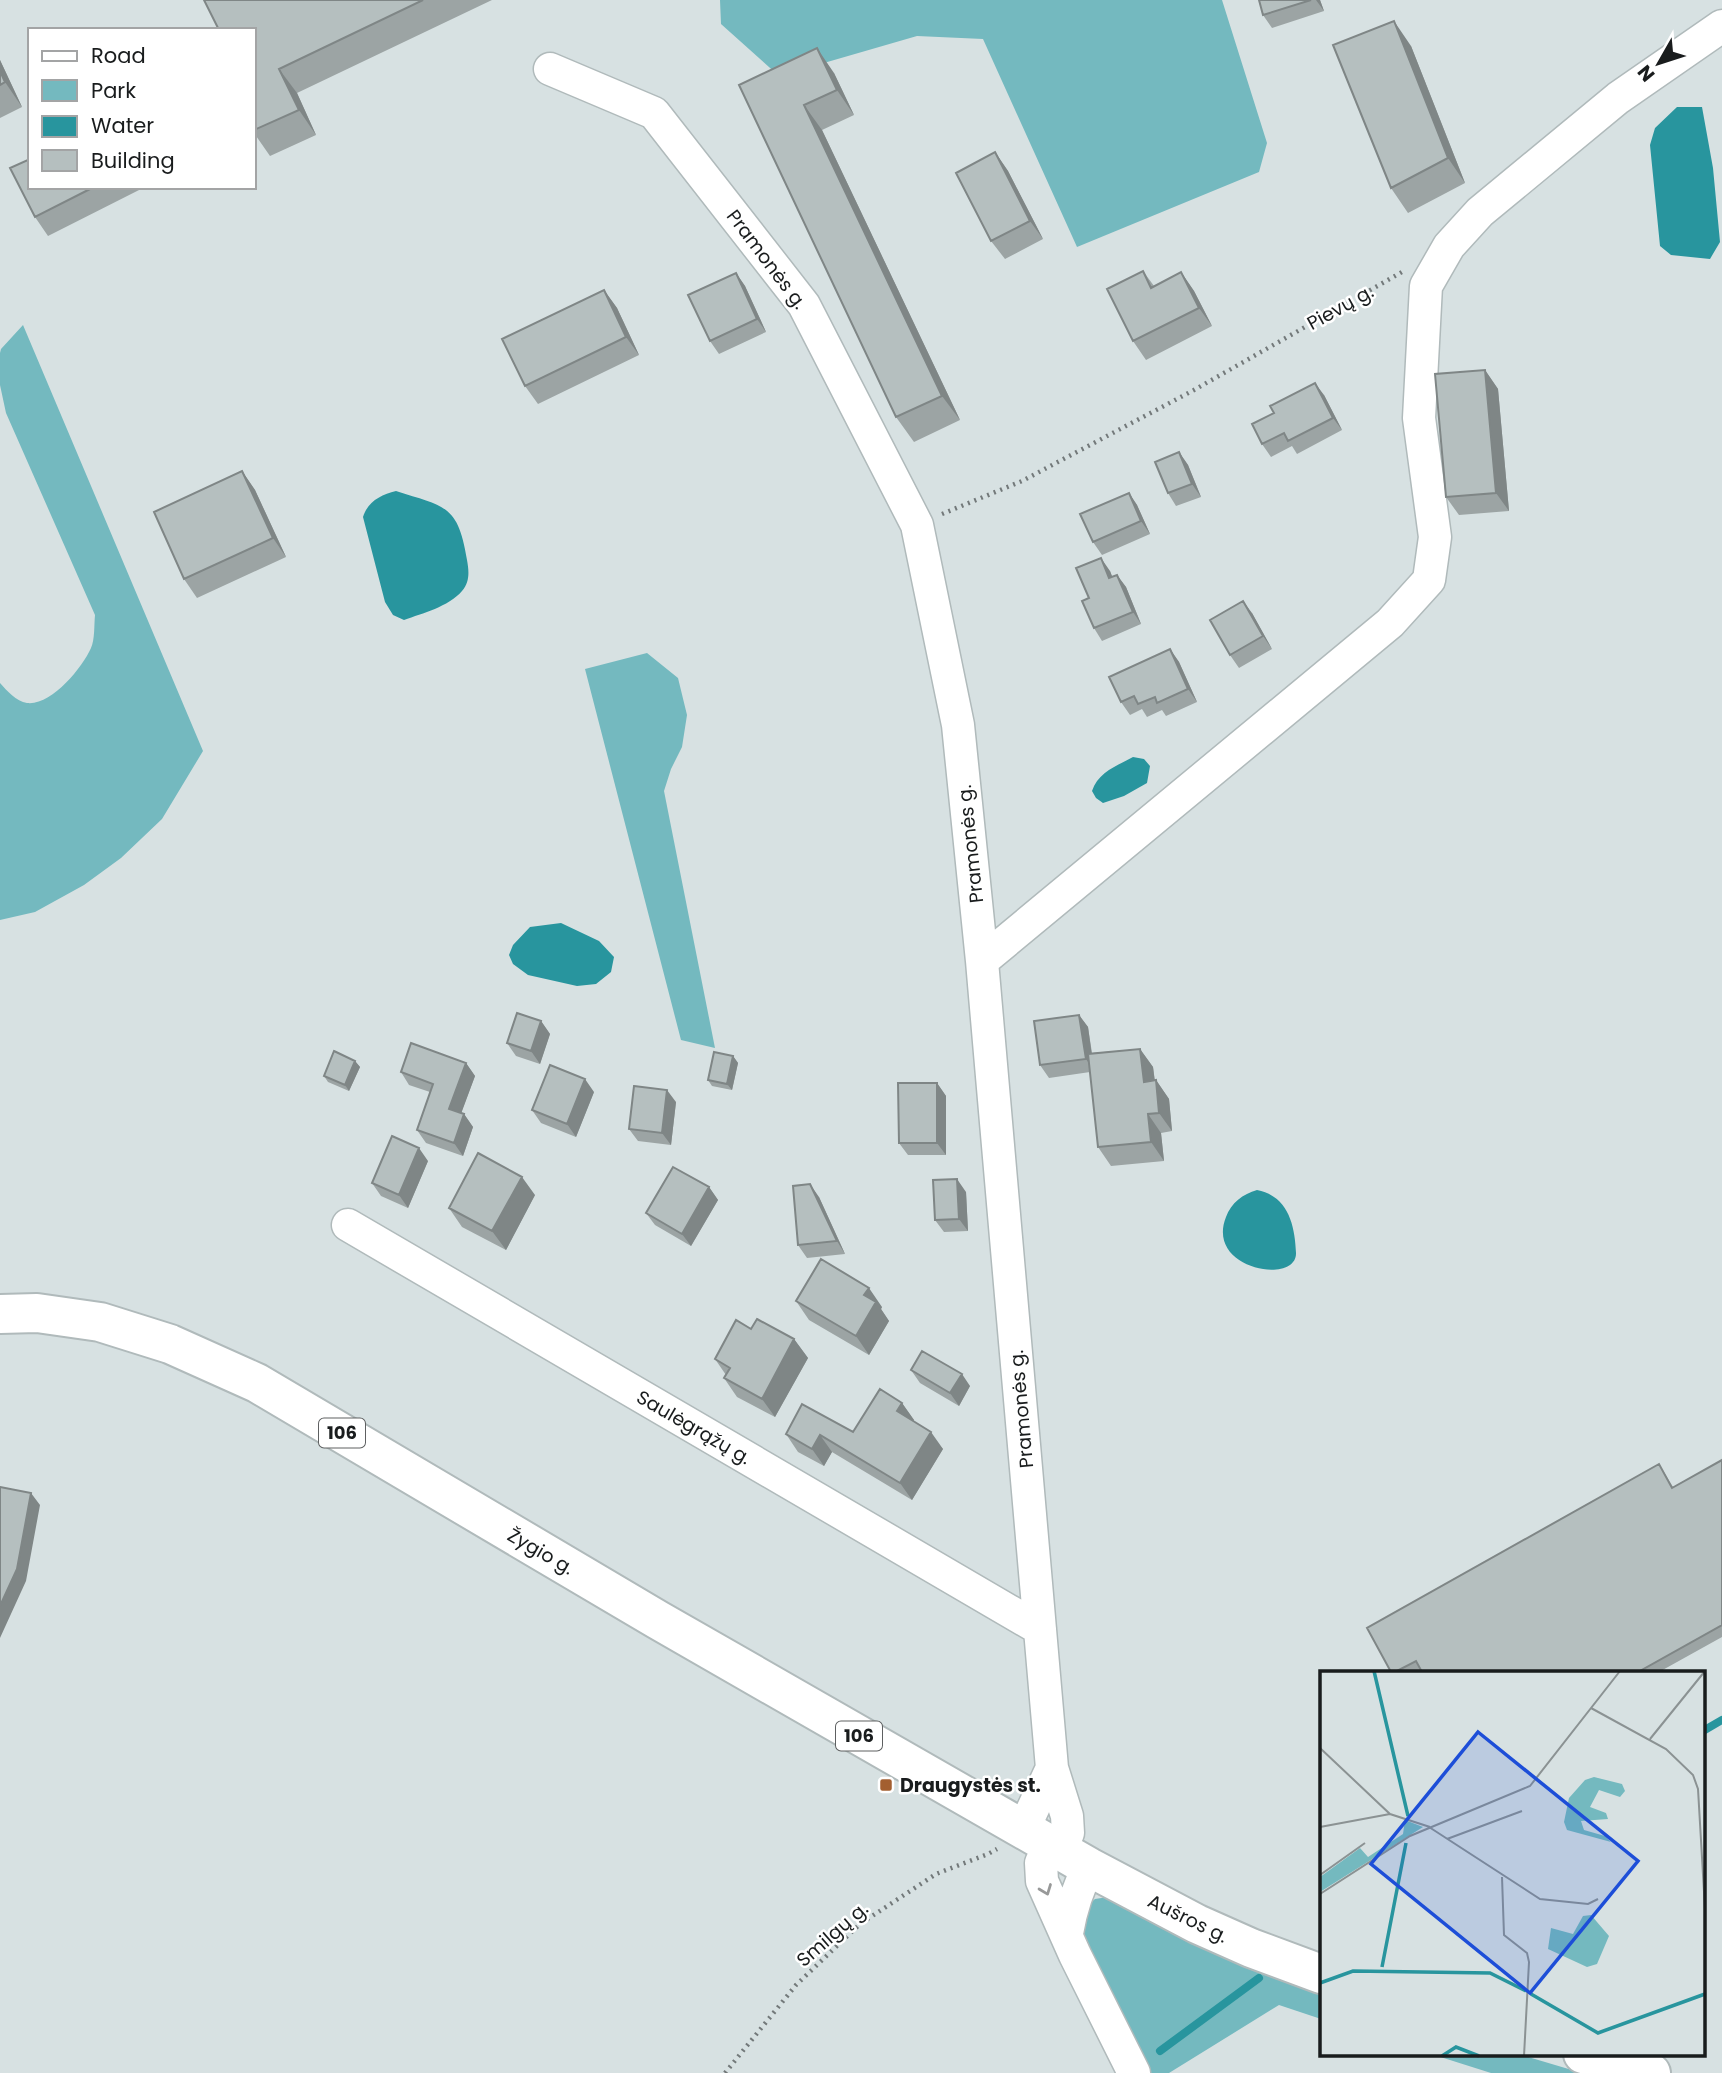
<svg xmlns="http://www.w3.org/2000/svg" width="1722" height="2073" font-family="Poppins,sans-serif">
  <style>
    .green { fill: #74b9bf }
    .water { fill: #28959e }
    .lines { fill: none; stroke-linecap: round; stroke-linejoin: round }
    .stream { stroke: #28959e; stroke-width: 8 }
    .minor-casing { stroke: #b0babb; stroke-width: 35 }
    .primary-casing { stroke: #b0babb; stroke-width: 42 }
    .path { stroke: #73797a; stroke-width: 4.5; stroke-dasharray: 2 5; stroke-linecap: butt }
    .minor { stroke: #fff; stroke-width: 32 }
    .primary { stroke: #fff; stroke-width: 38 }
    .wall { fill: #9ca4a4 }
    .shaded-wall { fill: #7f8686 }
    .building { fill: #b5bfbf; stroke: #7f8686; stroke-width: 2 }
    .oneway { stroke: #989999 }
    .poi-dot { fill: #a35f30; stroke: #fff; stroke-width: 2.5 }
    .labels { text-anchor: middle; stroke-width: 5; stroke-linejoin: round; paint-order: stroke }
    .shield { fill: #fff; stroke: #5e6061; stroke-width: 2 }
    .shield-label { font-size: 18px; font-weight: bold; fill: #191c1d }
    .street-label { font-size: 19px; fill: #191c1d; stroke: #fff }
    .poi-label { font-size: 19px; font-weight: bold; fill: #191c1d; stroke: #fff; text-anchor: start }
    .inset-river { fill: none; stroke: #28959e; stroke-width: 3.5 }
    .inset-road { fill: none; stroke: #8b9293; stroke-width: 2 }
    .view { fill: #1d4ed8; fill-opacity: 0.15; stroke: #1d4ed8; stroke-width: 3.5 }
    .inset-edge { fill: none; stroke: #191c1d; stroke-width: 3.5 }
  </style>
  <rect width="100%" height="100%" fill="#d7e1e2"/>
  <!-- green -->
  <path class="green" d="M720 0H1222L1267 143 1259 172 1077 247 983 39 917 36 779 76 721 24Z
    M23 325 203 751 162 819 121 858 84 885 35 912 0 920V683C7 691 16 701 27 703 51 706 82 668 91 648 95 639 94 625 95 615L6 413 0 385V353L1 349Z
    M647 653 678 678 687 715 682 747 671 769 664 791 715 1048 681 1040 585 669Z
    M1108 1897 1253 1966 1321 1993V2019L1279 2005 1169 2073H1148L1081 1932 1089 1904 1095 1899Z
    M1431 2054H1518L1582 2073H1491Z"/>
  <!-- water -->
  <path class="water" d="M1677 107H1702L1713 168 1720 242 1710 259 1671 255 1660 246 1650 145 1655 128Z
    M396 491C446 507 458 505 467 560 469 571 470 582 462 591 448 607 423 613 404 620L393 615 385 602 363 517C368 501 381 495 396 491Z
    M1133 757 1144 759 1150 766 1147 783 1124 796 1103 803 1096 798 1092 791C1098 772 1117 766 1133 757Z
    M561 923 599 941 614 957 611 972 596 984 577 986 528 975 513 964 509 955 513 945 530 927Z
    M1257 1190C1288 1196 1295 1225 1296 1253 1297 1285 1205 1270 1226 1217 1231 1203 1243 1194 1257 1190Z"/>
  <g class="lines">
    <!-- stream -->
    <path class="stream" d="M1703 1731 1722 1720
      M1160 2051 1259 1978"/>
    <defs>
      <path id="minor" d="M550 69 654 113 804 305 917 525 958 725 982 961 1052 1768 1067 1816 1068 1833 1060 1851
        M982 961 1390 623 1429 580 1435 537 1419 418 1426 286 1449 246 1480 212 1618 98 1722 26
        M348 1225 1040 1629
        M1023 1830 1052 1768
        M1049 1845 1041 1863 1042 1881 1075 1955 1134 2073
        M1067 1933C1071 1909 1077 1889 1089 1867"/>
      <path id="primary" d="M0 1314 37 1313 100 1322 170 1344 257 1383 658 1620 1089 1867 1197 1924 1251 1948 1321 1974
        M1583 2054 1651 2073"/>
    </defs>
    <!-- minor casing -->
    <use href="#minor" class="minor-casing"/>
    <!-- primary casing -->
    <use href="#primary" class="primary-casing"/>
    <!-- path -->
    <path class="path" d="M942 514 1022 481 1194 390 1402 272
      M725 2073 796 1985 860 1924 936 1874 988 1854 997 1849"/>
    <!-- minor -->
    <use href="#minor" class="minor"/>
    <!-- primary -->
    <use href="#primary" class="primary"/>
  </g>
  <!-- wall -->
  <path class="wall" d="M204 0H492L297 93 316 135 270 156 254 133V30Z
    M1259 0H1320L1324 11 1272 28 1263 15Z
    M1411 46 1465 183 1408 213 1391 188Z
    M0 60 22 107 0 118Z
    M834 73 854 115 822 130 960 420 914 442 896 417 739 85Z
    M995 152 1008 171 1043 239 1005 259 991 241Z
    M30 187H145L48 236 35 217Z
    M1143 271 1154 286 1181 272 1194 291 1212 326 1146 360 1133 341Z
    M736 273 745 286 766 332 719 354 710 341Z
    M604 290 617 308 639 355 538 404 525 386Z
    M1485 370 1498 389 1509 511 1459 515 1446 497Z
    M1324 395 1342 430 1297 454 1292 446 1271 457 1262 444Z
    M1179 452 1188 465 1201 497 1176 506 1168 493Z
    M242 471 255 490 286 557 197 598 184 579Z
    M1129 493 1137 505 1150 534 1102 555 1093 542Z
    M1110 571 1112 577 1117 575 1126 587 1141 624 1102 641 1094 628 1089 598Z
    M1252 613 1272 649 1239 668 1230 655Z
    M1170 649 1179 662 1197 702 1166 716 1162 710 1147 717 1142 709 1130 715 1121 702Z
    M1079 1015 1088 1027 1092 1053 1140 1049 1153 1067 1155 1081 1156 1080 1169 1099 1172 1131 1161 1133 1164 1161 1111 1166 1098 1147 1090 1072 1049 1078 1040 1065Z
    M541 1021 550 1034 540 1064 516 1056 507 1043Z
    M733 1056 738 1063 732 1090 712 1086 708 1080Z
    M355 1061 360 1067 349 1091 328 1082 324 1076Z
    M466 1063 475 1076 461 1113 464 1114 473 1127 463 1156 426 1143 417 1130 430 1092 409 1085 401 1072Z
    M937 1083 946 1096V1155H908L899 1143Z
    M594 1092 576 1137 541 1123 532 1110Z
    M676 1102 671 1145 638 1141 629 1129Z
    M428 1161 408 1208 381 1196 372 1183Z
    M709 1187 718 1200 691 1246 655 1225 646 1213Z
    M966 1192 968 1231 944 1232 935 1220Z
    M535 1195 506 1250 462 1227 449 1208Z
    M819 1197 845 1254 807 1258 798 1245Z
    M796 1301 882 1307 881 1309 889 1321 869 1355 809 1320Z
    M751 1329 794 1339 808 1358 775 1417 737 1397 724 1378 726 1375 715 1359Z
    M911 1370 970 1386 959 1406 920 1383Z
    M902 1403 914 1420 913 1421 943 1449 912 1500 832 1452 824 1466 798 1452 786 1434 853 1432Z
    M1722 1460V1637L1659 1672H1422L1421 1669 1416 1672H1391L1659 1464 1673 1487Z"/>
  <!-- shaded-wall -->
  <path class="shaded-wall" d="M1316 0H1320L1324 11Z
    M1394 21 1411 46 1465 183 1448 158Z
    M817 48 834 73 854 115 837 90Z
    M0 60 22 107 5 82 0 71Z
    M279 69 297 93 316 135 299 110Z
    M804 105 822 130 960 420 942 396Z
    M995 152 1008 171 1043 239 1030 221Z
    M1181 272 1194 291 1212 326 1199 308Z
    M736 273 745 286 766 332 757 319Z
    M604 290 617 308 639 355 626 337Z
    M1485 370 1498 389 1509 511 1496 493Z
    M1315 383 1324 395 1342 430 1333 418Z
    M1179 452 1188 465 1201 497 1192 484Z
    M242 471 255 490 286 557 273 538Z
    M1129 493 1137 505 1150 534 1141 521Z
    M1101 558 1110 571 1118 591 1109 578Z
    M1117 575 1126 587 1141 624 1133 612Z
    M1243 601 1252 613 1272 649 1263 636Z
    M1170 649 1179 662 1197 702 1188 689Z
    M1079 1015 1088 1027 1094 1071 1086 1059Z
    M541 1021 550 1034 540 1064 531 1051Z
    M1140 1049 1153 1067 1157 1100 1144 1082Z
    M733 1056 738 1063 732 1090 727 1084Z
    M355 1061 360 1067 349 1091 345 1085Z
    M466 1063 475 1076 458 1122 449 1109Z
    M585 1079 594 1092 576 1137 567 1124Z
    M1156 1080 1169 1099 1172 1131 1159 1113Z
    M937 1083 946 1096V1155L937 1143Z
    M667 1090 676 1102 671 1145 662 1133Z
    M464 1114 473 1127 463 1156 454 1143Z
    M1148 1114 1161 1133 1164 1161 1151 1142Z
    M419 1148 428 1161 408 1208 399 1195Z
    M522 1177 535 1195 506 1250 492 1231Z
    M957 1179 966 1192 968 1231 959 1219Z
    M810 1184 819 1197 845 1254 837 1241Z
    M709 1187 718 1200 691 1246 682 1234Z
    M869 1288 882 1307 881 1309 889 1321 869 1355 856 1336 864 1295Z
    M794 1339 808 1358 775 1417 762 1399Z
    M962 1374 970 1386 959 1406 950 1393Z
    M902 1403 914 1420 909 1429 897 1411Z
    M931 1432 943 1449 912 1500 900 1483Z
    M820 1435 832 1452 824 1466 812 1449Z
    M31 1493 40 1505 26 1581 0 1638V1606Z"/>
  <!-- building -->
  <path class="building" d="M204 0H423L279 69 299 110 254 130V30H219Z
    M1259 0H1311L1263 15Z
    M1394 21 1448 158 1391 188 1333 45Z
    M817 48 837 90 804 105 942 396 896 417 739 85Z
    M0 71 5 82 0 85Z
    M995 152 1030 221 991 241 956 173Z
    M30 159V187H94L35 217 10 168Z
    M1143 271 1151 288 1181 272 1199 308 1133 341 1107 289Z
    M736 273 757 319 710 341 688 295Z
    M604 290 626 337 525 386 502 339Z
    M1485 370 1496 493 1446 497 1435 374Z
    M1315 383 1333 418 1288 441 1284 433 1262 444 1252 424 1274 413 1270 406Z
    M1179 452 1192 484 1168 493 1155 462Z
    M242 471 273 538 184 579 154 512Z
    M1129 493 1141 521 1093 542 1080 514Z
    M1101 558 1109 578 1117 575 1133 612 1094 628 1082 601 1089 598 1076 568Z
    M1243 601 1263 636 1230 655 1210 620Z
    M1170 649 1188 689 1157 703 1155 697 1138 704 1134 696 1121 702 1109 677Z
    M517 1013 541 1021 531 1051 507 1043Z
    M1079 1015 1086 1059 1040 1065 1034 1021Z
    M411 1043 466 1063 449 1109 464 1114 454 1143 417 1130 433 1084 401 1072Z
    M1140 1049 1144 1082 1156 1080 1159 1113 1148 1114 1151 1142 1098 1147 1088 1054Z
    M334 1051 355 1061 345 1085 324 1076Z
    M714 1052 733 1056 727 1084 708 1080Z
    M550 1065 585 1079 567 1124 532 1110Z
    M898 1083H937V1143H899Z
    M634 1086 667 1090 662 1133 629 1129Z
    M392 1136 419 1148 399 1195 372 1183Z
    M478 1153 522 1177 492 1231 449 1208Z
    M673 1167 709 1187 682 1234 646 1213Z
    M957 1179 959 1219 935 1220 933 1180Z
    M810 1184 837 1241 798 1245 793 1186Z
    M821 1259 869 1288 864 1295 876 1302 856 1336 796 1301Z
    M757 1319 794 1339 762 1399 724 1378 730 1368 715 1359 736 1320 751 1329Z
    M922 1351 962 1374 950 1393 911 1370Z
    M880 1389 902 1403 897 1411 931 1432 900 1483 820 1435 812 1449 786 1434 802 1404 853 1432Z
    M1722 1460V1625L1638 1672H1422L1416 1661 1395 1672H1391L1367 1628 1659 1464 1672 1488Z
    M0 1487 31 1493 17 1569 0 1606Z"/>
  <!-- one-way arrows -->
  <defs><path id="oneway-chevron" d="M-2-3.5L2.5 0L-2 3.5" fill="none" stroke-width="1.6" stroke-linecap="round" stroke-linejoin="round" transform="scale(1.75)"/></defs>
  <use class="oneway" href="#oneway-chevron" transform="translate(1046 1890) rotate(69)"/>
  <!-- markers -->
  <rect class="poi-dot" x="879" y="1778" width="14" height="14" rx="3.5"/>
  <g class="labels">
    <!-- shield labels -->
    <g class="shield">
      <rect x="319" y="1418.5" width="46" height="29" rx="5"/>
      <rect x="836" y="1721.5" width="46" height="29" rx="5"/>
    </g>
    <g class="shield-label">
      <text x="342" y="1439">106</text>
      <text x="859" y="1742">106</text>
    </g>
    <!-- street labels -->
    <g class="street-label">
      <text transform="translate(767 259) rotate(53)" y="7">Pramonės g.</text>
      <text transform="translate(1340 307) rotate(-29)" y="7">Pievų g.</text>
      <text transform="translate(970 844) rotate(-96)" y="7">Pramonės g.</text>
      <text transform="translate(1021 1409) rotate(-95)" y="7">Pramonės g.</text>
      <text transform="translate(694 1427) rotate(30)" y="7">Saulėgrąžų g.</text>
      <text transform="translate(541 1551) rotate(30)" y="7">Žygio g.</text>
      <text transform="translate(1188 1918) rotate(26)" y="7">Aušros g.</text>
      <text transform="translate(832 1934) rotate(-41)" y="7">Smilgų g.</text>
    </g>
    <!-- poi labels -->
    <g class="poi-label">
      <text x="900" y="1792">Draugystės st.</text>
    </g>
  </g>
  <!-- overview -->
  <g transform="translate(1320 1671)">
    <rect width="385" height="385" fill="#d7e1e2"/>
    <path d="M274 106 302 113 305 120 300 126 279 119 270 136 286 142 288 148 261 150 264 159 285 165 291 171 247 159 244 151 249 127 265 109ZM85 149 103 156 0 221V206L40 177 48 186 83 163ZM271 244 289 265 277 293 267 296 228 278 231 257 253 263 263 245Z" fill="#74b9bf"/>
    <path class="inset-river" d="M54 0 88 145M62 296 86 172M0 312 33 300 170 302 206 320M211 323 278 362 385 323M122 385 136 376 159 385"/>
    <path class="inset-road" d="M271 37 346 78 373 104 378 118 385 238M330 68 385 0M0 77 70 143 110 156M0 156 70 143M109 156 220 228 268 233 278 228M127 168 202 140M0 204 45 172M182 206 184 264 207 282 209 291 204 385M0 223 90 165 210 115 300 0"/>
    <path class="view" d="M158 61 318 190 210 322 51 193Z"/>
    <rect width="385" height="385" class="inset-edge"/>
  </g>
  <!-- legend -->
  <rect x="28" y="28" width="228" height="161" fill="#ffffff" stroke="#a3a4a5" stroke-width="2"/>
  <rect x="42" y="51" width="35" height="10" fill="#ffffff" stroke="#a3a4a5" stroke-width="2"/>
  <text x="91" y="63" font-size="21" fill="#191c1d">Road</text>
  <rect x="42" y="80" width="35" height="21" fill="#74b9bf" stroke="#a3a4a5" stroke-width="2"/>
  <text x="91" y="98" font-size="21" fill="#191c1d">Park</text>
  <rect x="42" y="116" width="35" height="21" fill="#28959e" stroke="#a3a4a5" stroke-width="2"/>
  <text x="91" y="133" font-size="21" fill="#191c1d">Water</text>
  <rect x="42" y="150" width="35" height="21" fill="#b5bfbf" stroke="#a3a4a5" stroke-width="2"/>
  <text x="91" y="168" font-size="21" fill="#191c1d">Building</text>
  <!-- north arrow -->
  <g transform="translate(1659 63) rotate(231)" stroke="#ffffff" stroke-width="5" paint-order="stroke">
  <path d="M0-5L12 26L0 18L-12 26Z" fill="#191c1d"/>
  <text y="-10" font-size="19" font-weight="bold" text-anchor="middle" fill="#191c1d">N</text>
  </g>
</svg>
